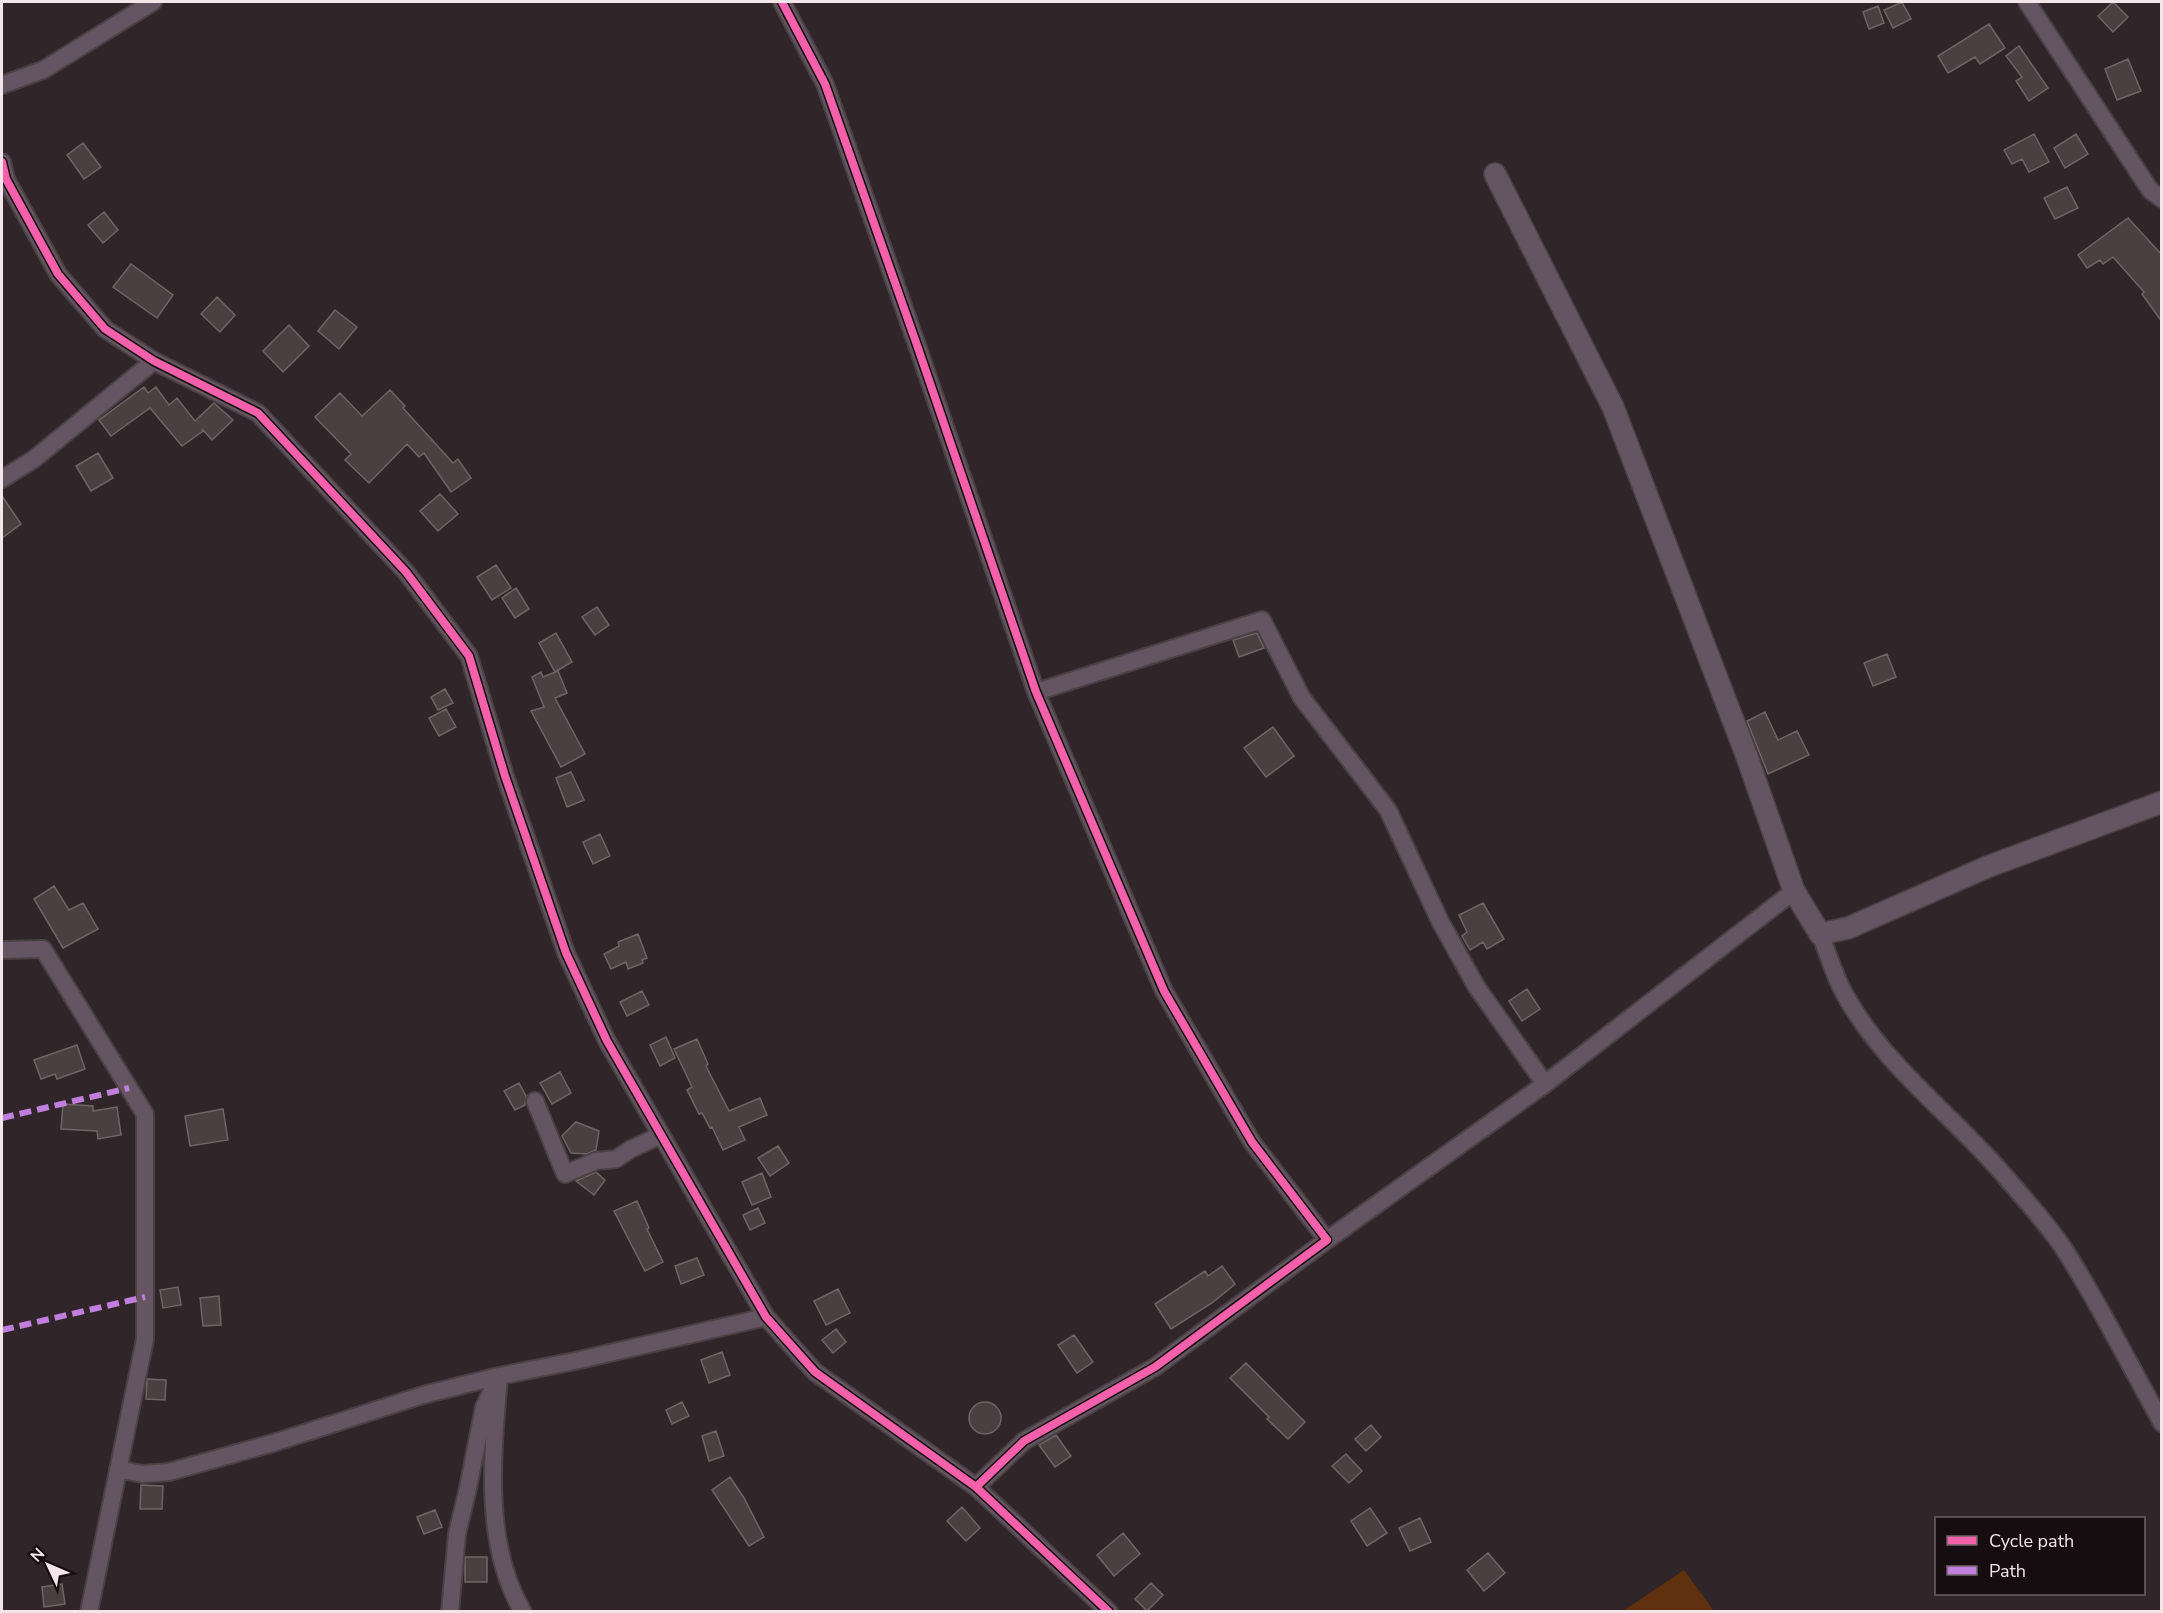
<svg xmlns="http://www.w3.org/2000/svg" width="2163" height="1613" font-family="'Nunito Sans',sans-serif">
  <style>
    .green { fill: #5f310f }
    .building { fill: #4a4041; stroke: #6f6566; stroke-width: 1.5 }
    .lines { fill: none; stroke-linecap: round; stroke-linejoin: round }
    .minor-casing { stroke: #4a4144; stroke-width: 20 }
    .tertiary-casing { stroke: #4a4144; stroke-width: 24 }
    .minor { stroke: #655562; stroke-width: 16 }
    .tertiary { stroke: #655562; stroke-width: 21 }
    .quiet { stroke: #c07fdc; stroke-width: 6; stroke-dasharray: 12 6; stroke-linecap: butt }
    .cycleway-casing { stroke: #160d10; stroke-width: 11 }
    .cycleway { stroke: #f560ab; stroke-width: 8 }
  </style>
  <rect width="100%" height="100%" fill="#302528"/>
  <!-- green -->
  <path class="green" d="M1684 1570 1714 1611H1623Z"/>
  <!-- building -->
  <path class="building" d="M1902 2 1911 19 1893 28 1884 10Z
    M2113 2 2128 17 2113 32 2098 16Z
    M1878 6 1884 23 1869 29 1863 12Z
    M1989 24 2005 48 1980 64 1975 57 1948 73 1938 56Z
    M2019 46 2048 88 2029 101 2016 81 2022 77 2006 56Z
    M2128 59 2141 91 2117 100 2105 69Z
    M2034 134 2049 162 2029 172 2022 159 2012 164 2004 150Z
    M2076 134 2088 154 2065 168 2054 148Z
    M83 143 101 167 84 179 67 155Z
    M2067 187 2078 208 2055 219 2044 198Z
    M104 212 118 230 103 243 88 225Z
    M2128 218 2162 255V322L2142 294 2144 292 2113 257 2103 264 2100 260 2087 268 2078 255Z
    M131 264 173 295 157 318 113 287Z
    M217 297 235 315 220 332 201 314Z
    M335 310 357 327 339 349 318 331Z
    M289 325 309 346 283 372 263 351Z
    M144 387 148 393 156 387 169 405 177 398 195 421 214 403 233 420 212 440 202 429 203 431 182 446 150 408 111 436 99 420Z
    M390 390 405 406 403 408 453 463 458 459 471 478 451 492 424 453 419 457 407 444 369 483 345 460 351 454 315 417 340 393 362 416Z
    M98 453 113 478 91 491 76 466Z
    M440 494 458 514 438 531 420 511Z
    M2 496 21 524 2 538Z
    M496 565 511 588 492 600 477 577Z
    M516 588 529 609 515 618 502 598Z
    M597 607 609 625 595 635 582 617Z
    M556 633 572 662 555 672 539 643Z
    M1257 633 1264 648 1239 657 1233 640Z
    M1887 654 1896 677 1873 686 1864 663Z
    M558 671 567 693 555 698 585 754 561 767 531 711 544 707 532 677 541 672 543 677Z
    M445 689 453 703 438 710 431 697Z
    M446 709 456 727 439 736 429 718Z
    M1765 712 1778 740 1797 731 1809 755 1768 774 1747 721Z
    M1273 727 1294 756 1266 777 1244 748Z
    M571 772 584 800 567 807 556 778Z
    M600 834 610 856 593 864 583 842Z
    M54 886 69 910 83 903 98 929 63 948 34 899Z
    M1483 903 1504 939 1487 949 1483 942 1470 950 1462 936 1467 932 1459 915Z
    M638 934 647 958 642 960 643 963 628 969 626 962 611 969 604 954 619 946 618 942Z
    M1527 989 1540 1009 1522 1021 1509 1001Z
    M642 991 649 1005 627 1016 620 1002Z
    M666 1037 675 1058 660 1066 650 1045Z
    M697 1039 708 1064 706 1066 729 1111 760 1098 767 1115 739 1127 745 1140 723 1150 712 1127 710 1128 702 1113 699 1114 687 1090 692 1087 674 1049Z
    M77 1045 85 1069 57 1079 55 1074 41 1079 34 1060Z
    M560 1072 571 1093 552 1104 540 1083Z
    M519 1083 526 1096 525 1105 515 1110 504 1091Z
    M63 1104 93 1106V1111L117 1107 121 1135 98 1139 97 1131 61 1129Z
    M223 1109 228 1140 190 1146 185 1116Z
    M576 1122 599 1131 596 1150 587 1154 571 1153 562 1136Z
    M778 1146 789 1163 770 1176 758 1158Z
    M596 1172 605 1180 594 1195 576 1181Z
    M762 1173 771 1197 752 1205 742 1182Z
    M637 1201 649 1228 647 1229 663 1262 645 1271 614 1211Z
    M758 1208 765 1223 750 1230 743 1215Z
    M697 1258 704 1275 681 1284 675 1266Z
    M1222 1266 1235 1284 1212 1303 1171 1329 1155 1304 1205 1271 1208 1276Z
    M178 1287 181 1305 163 1308 160 1290Z
    M838 1289 850 1313 826 1325 814 1301Z
    M219 1296 221 1325 203 1326 200 1298Z
    M836 1329 846 1342 833 1353 822 1340Z
    M1074 1335 1093 1362 1077 1373 1058 1345Z
    M722 1352 730 1375 709 1383 701 1360Z
    M1246 1363 1305 1422 1288 1439 1267 1419 1269 1417 1230 1378Z
    M147 1379 166 1380 165 1400 146 1399Z
    M682 1402 689 1416 672 1424 666 1410Z
    M969 1418a16 16 0 1 1 32 0a16 16 0 1 1-32 0Z
    M1371 1425 1381 1437 1366 1451 1355 1439Z
    M716 1431 724 1456 709 1461 702 1436Z
    M1056 1435 1071 1456 1055 1467 1039 1445Z
    M1346 1454 1362 1471 1349 1483 1332 1466Z
    M730 1477 744 1498 764 1537 749 1546 712 1490Z
    M141 1485 163 1486 162 1509H140Z
    M962 1507 980 1528 966 1541 947 1521Z
    M1370 1508 1387 1533 1367 1546 1351 1521Z
    M435 1510 442 1527 424 1534 417 1517Z
    M1420 1518 1431 1542 1410 1551 1399 1528Z
    M1123 1533 1140 1554 1114 1576 1097 1555Z
    M1488 1553 1505 1573 1484 1591 1467 1570Z
    M465 1557H487V1582H465Z
    M1151 1583 1163 1595 1147 1611 1135 1599Z
    M62 1584 65 1604 44 1607 42 1587Z"/>
  <g class="lines">
    <defs>
      <path id="minor" d="M782 2 825 84 918 348 1036 692 1164 991 1252 1142 1327 1240 1155 1367 1024 1441 976 1487
        M2027 2 2150 190 2162 199
        M2 85 43 70 153 2
        M2 162 6 179 58 274 105 329 154 361 258 413 406 572 469 656 505 776 566 953 607 1041 766 1317 815 1372 976 1487 1109 1612
        M2 479 34 459 154 361
        M1036 692 1262 620 1302 698 1388 810 1440 921 1476 986 1545 1084
        M1820 934C1828 953 1834 975 1844 993 1884 1067 1956 1117 2009 1181 2028 1203 2050 1227 2066 1252 2101 1307 2130 1366 2162 1423
        M2 950 43 949 145 1114V1339L89 1612
        M535 1101 565 1174 596 1161 616 1159 631 1149 661 1135
        M1327 1240 1545 1084 1794 891
        M118 1469 142 1474 169 1472 273 1443 423 1395 499 1376 484 1407 468 1488 457 1534 450 1612
        M523 1612C482 1543 493 1451 499 1376L575 1361 766 1317"/>
      <path id="tertiary" d="M1495 174 1613 407 1746 754 1794 891 1820 934 1848 928 1987 867 2162 802"/>
    </defs>
    <!-- minor casing -->
    <use href="#minor" class="minor-casing"/>
    <!-- tertiary casing -->
    <use href="#tertiary" class="tertiary-casing"/>
    <!-- minor -->
    <use href="#minor" class="minor"/>
    <!-- tertiary -->
    <use href="#tertiary" class="tertiary"/>
    <!-- quiet -->
    <path class="quiet" d="M2 1118 129 1088
      M2 1330 145 1297"/>
    <defs>
      <path id="cycleway" d="M782 2 825 84 918 348 1036 692 1164 991 1252 1142 1327 1240 1155 1367 1024 1441 976 1487
        M2 162 6 179 58 274 105 329 154 361 258 413 406 572 469 656 505 776 566 953 607 1041 766 1317 815 1372 976 1487 1109 1612"/>
    </defs>
    <!-- cycleway casing -->
    <use href="#cycleway" class="cycleway-casing"/>
    <!-- cycleway -->
    <use href="#cycleway" class="cycleway"/>
  </g>
  <!-- border -->
  <rect width="2163" height="1613" fill="none" stroke="#f3e5e9" stroke-width="6"/>
  <!-- legend -->
  <rect x="1935" y="1517" width="210" height="78" fill="#160d10" stroke="#6e6367" stroke-width="1.5"/>
  <rect x="1947" y="1536" width="30" height="9" fill="#f560ab" stroke="#6e6367" stroke-width="1.5"/>
  <text x="1989" y="1547" font-size="18" fill="#f3e5e9">Cycle path</text>
  <rect x="1947" y="1566" width="30" height="9" fill="#c07fdc" stroke="#6e6367" stroke-width="1.5"/>
  <text x="1989" y="1577" font-size="18" fill="#f3e5e9">Path</text>
  <!-- north arrow -->
  <g transform="translate(48 1565) rotate(314)" stroke="#160d10" stroke-width="4.5" paint-order="stroke">
  <path d="M0-4.5L10 22L0 15L-10 22Z" fill="#f3e5e9"/>
  <text y="-9" font-size="16" font-weight="bold" text-anchor="middle" fill="#f3e5e9">N</text>
  </g>
</svg>
